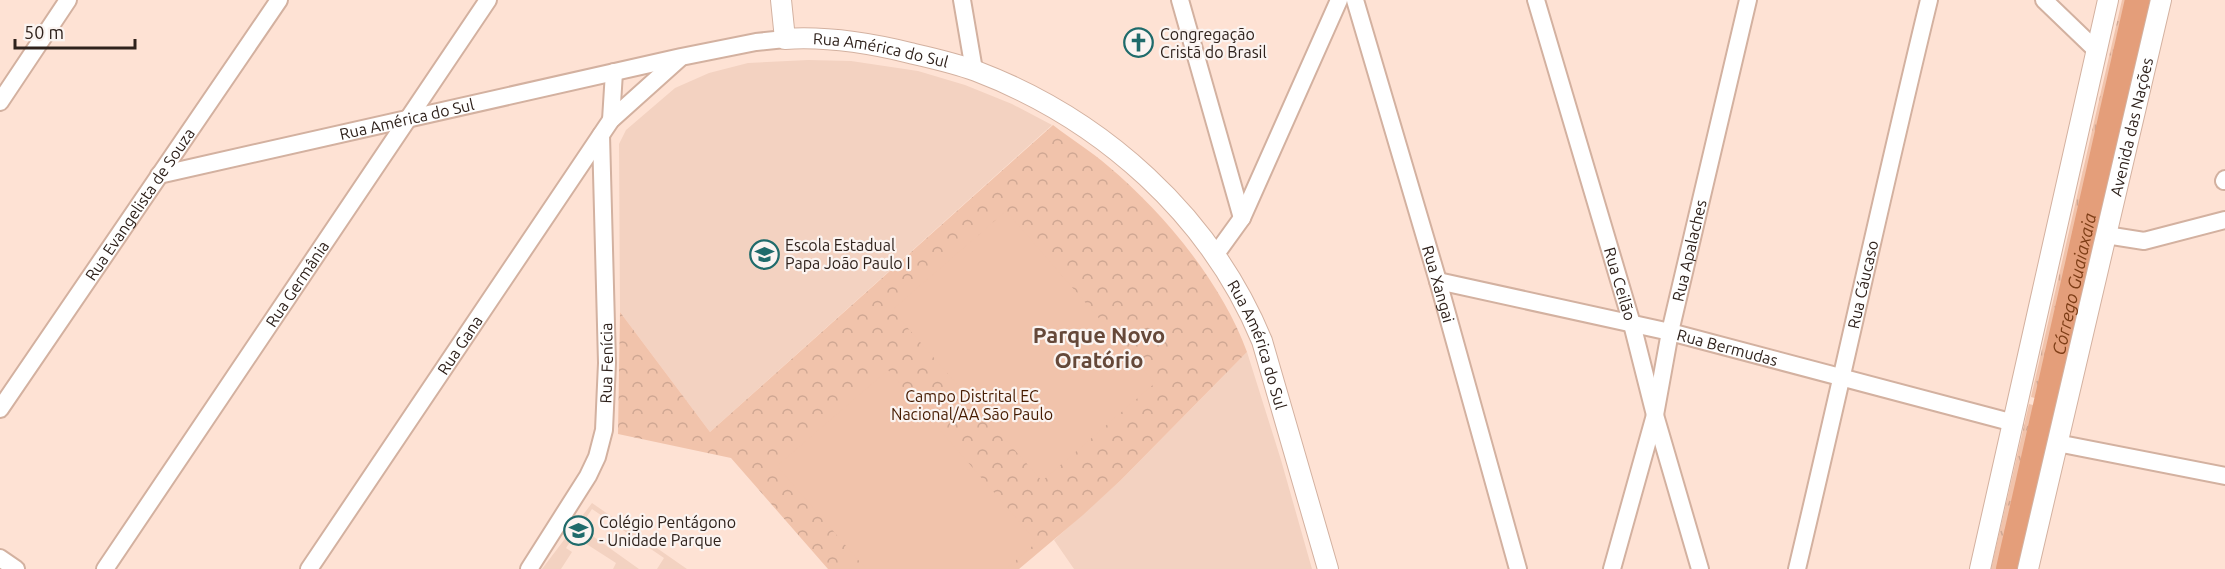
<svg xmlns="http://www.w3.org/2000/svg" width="2225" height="569" font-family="Ubuntu,sans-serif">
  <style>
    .built { fill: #f3d2c1 }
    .grass { fill: url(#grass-tufts) }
    .park { fill: url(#park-crowns) }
    .pitch { fill: #f1c3ab }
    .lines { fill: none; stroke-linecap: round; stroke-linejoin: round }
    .river { stroke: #e49e7a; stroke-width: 28 }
    .minor-casing { stroke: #d3b1a0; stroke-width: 20 }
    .major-casing { stroke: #d3b1a0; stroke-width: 22 }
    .minor { stroke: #fff; stroke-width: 16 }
    .major { stroke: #fff; stroke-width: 20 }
    .labels { text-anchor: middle; stroke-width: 4.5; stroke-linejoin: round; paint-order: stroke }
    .poi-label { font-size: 16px; fill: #2f221c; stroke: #fbf4f1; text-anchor: start }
    .street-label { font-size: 16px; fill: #2f221c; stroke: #fbf4f1 }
    .park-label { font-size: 16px; fill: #461b00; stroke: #fbf4f1 }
    .water-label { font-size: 18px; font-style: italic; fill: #7d3d16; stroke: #fbf4f1 }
    .district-label { font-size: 22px; font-weight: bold; fill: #654839; stroke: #fbf4f1 }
  </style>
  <defs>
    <pattern id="grass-tufts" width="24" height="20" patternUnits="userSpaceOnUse" patternTransform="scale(1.5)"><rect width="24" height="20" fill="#f1c3ab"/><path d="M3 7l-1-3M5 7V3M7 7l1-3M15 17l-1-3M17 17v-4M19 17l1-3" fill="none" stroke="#cfa793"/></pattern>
    <pattern id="park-crowns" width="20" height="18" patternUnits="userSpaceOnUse" patternTransform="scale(1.5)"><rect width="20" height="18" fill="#f1c3ab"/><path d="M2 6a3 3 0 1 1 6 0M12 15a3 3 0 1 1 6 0" fill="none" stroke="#cfa793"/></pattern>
  </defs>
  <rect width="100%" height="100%" fill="#fee2d4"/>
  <!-- built -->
  <path class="built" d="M808 60 851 61 918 71 965 85 1012 104 1052 125 710 432 620 312 619 144 626 130 675 88 709 73 748 63Z
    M1247 352 1281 460 1312 569H1074L1054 540 1121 480Z
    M592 503 687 569H657L664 558 592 509 580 527 639 569H613L616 563 574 536 566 548 572 552 561 569H542Z"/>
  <!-- grass -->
  <path class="grass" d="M2122 0H2133L2042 400 2031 397Z
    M2029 404 2041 407 2004 569H1991Z"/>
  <!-- park -->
  <path class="park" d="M1053 125C1071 139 1091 151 1108 166 1164 213 1222 283 1247 352L1121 480 1083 515 1019 569H828L731 458 618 434 620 312 710 432Z"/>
  <!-- pitch -->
  <path class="pitch" d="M1006 211 1155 383 1042 481 892 310Z
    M888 370 1037 542 1006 569H866L777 466Z"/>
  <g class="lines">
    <!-- river -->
    <path class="river" id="s1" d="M2010 569 2139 0"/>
    <defs>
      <g id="minor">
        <path d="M962 0 974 70"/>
        <path d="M1180 0 1242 218"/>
        <path id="s2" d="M1355 0 1438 281 1518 569"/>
        <path id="s3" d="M1536 0 1632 324 1655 415 1700 569"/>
        <path d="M2044 0 2096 50"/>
        <path d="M0 102 68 0"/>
        <path d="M611 120 614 72"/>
        <path id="s4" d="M159 175 681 57 756 42 785 39"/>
        <path d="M2224 181 2225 179"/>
        <path d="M2106 235 2144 241 2225 220"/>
        <path d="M1216 254 1242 218 1339 0"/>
        <path id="s5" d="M1438 281 1670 332 2014 423"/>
        <path id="s6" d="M0 409 279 0"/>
        <path d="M2057 443 2225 476"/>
        <path d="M0 558 16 569"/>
        <path id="s7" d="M105 569 488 0"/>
        <path id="s8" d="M309 569 611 120 679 59"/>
        <path id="s9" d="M529 569 588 476 597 457 604 430 607 363 601 135"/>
        <path id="s10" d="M1612 569 1655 415 1670 332 1748 0"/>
        <path id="s11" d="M1797 569C1842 380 1883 189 1929 0"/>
      </g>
      <g id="major">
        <path id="s12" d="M781 0 785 39C828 36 869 43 910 53 932 58 955 63 976 71 1102 119 1210 215 1262 341L1328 569"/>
        <path d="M1980 569 2108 0"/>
        <path id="s13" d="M2028 569 2161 0"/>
      </g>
    </defs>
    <!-- minor casing -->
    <use href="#minor" class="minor-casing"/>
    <!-- major casing -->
    <use href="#major" class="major-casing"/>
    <!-- minor -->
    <use href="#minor" class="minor"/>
    <!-- major -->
    <use href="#major" class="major"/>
  </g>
  <!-- icons -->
  <defs>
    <symbol id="church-ring" viewBox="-11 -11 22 22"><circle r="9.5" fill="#fbf4f1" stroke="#1f6b6b" stroke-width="1.5"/><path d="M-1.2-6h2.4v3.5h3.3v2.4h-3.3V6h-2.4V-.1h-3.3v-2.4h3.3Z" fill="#1f6b6b"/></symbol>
    <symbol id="school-ring" viewBox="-11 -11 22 22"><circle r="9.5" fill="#fbf4f1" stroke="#1f6b6b" stroke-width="1.5"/><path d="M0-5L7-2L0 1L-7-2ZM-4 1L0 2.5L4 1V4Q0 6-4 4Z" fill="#1f6b6b"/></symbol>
  </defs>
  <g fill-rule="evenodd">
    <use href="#church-ring" x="1122" y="26" width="33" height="33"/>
    <use href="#school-ring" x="748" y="238" width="33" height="33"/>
    <use href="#school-ring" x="562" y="514" width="33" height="33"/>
  </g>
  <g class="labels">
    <!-- poi labels -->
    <g class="poi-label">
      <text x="1160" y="40">Congregação<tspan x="1160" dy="18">Cristã do Brasil</tspan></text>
      <text x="785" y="251">Escola Estadual<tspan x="785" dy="18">Papa João Paulo I</tspan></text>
      <text x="599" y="528">Colégio Pentágono<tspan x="599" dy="18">- Unidade Parque</tspan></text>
    </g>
    <!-- street labels -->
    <g class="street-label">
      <text dy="6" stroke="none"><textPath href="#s12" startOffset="136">Rua América do Sul</textPath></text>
      <text dy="6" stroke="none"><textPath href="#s4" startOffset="254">Rua América do Sul</textPath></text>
      <text dy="6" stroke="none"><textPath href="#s13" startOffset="454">Avenida das Nações</textPath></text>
      <text dy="6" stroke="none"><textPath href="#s6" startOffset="248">Rua Evangelista de Souza</textPath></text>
      <text dy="6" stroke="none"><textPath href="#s10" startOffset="328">Rua Apalaches</textPath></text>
      <text dy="6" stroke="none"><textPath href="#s7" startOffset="344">Rua Germânia</textPath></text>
      <text dy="6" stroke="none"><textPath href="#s2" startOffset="296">Rua Xangai</textPath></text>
      <text dy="6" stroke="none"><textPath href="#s3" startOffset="296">Rua Ceilão</textPath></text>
      <text dy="6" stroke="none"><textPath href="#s11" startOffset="292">Rua Cáucaso</textPath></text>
      <text dy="6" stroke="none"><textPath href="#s8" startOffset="270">Rua Gana</textPath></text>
      <text dy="6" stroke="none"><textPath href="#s12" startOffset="640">Rua América do Sul</textPath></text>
      <text dy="6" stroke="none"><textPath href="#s5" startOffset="297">Rua Bermudas</textPath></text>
      <text dy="6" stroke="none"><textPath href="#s9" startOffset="226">Rua Fenícia</textPath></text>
    </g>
    <!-- park labels -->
    <g class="park-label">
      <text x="972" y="402">Campo Distrital EC<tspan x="972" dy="18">Nacional/AA São Paulo</tspan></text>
    </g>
    <!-- water labels -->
    <g class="water-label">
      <text dy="6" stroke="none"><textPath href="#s1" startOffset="292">Córrego Guaiaxaia</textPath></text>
    </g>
    <!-- district labels -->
    <g class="district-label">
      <text x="1099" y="343">Parque Novo<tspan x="1099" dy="25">Oratório</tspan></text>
    </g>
  </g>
  <!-- scale -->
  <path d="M15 39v9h120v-9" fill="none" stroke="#2f221c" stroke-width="3"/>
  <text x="24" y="39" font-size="18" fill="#2f221c" stroke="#fbf4f1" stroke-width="4.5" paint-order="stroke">50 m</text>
</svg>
